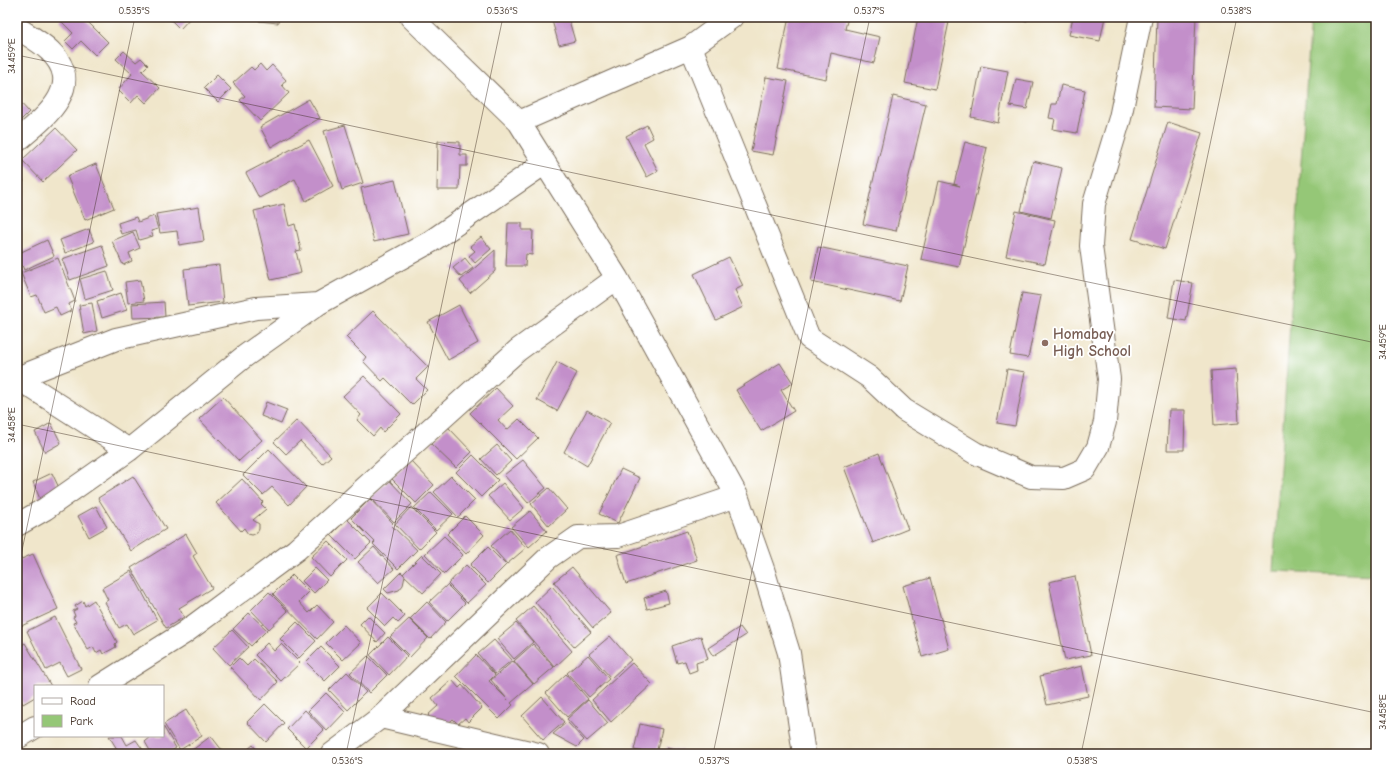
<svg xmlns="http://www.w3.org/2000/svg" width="1393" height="771" font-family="'Comic Neue',sans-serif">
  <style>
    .green { fill: #95c777; stroke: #68784a }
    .building { fill: #c38fca }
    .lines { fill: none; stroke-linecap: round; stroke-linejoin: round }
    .minor-casing { stroke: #7a6c5b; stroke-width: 24 }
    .minor { stroke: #fff; stroke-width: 22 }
    .ticks { fill: none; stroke: #3b2a1e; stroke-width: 1; stroke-opacity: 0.45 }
    .education-dot { fill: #8d6e63; stroke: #fff; stroke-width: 1.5 }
    .labels { text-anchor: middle; stroke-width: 3.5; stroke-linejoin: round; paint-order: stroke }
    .education-label { font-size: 15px; font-weight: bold; fill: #785e54; stroke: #fff; text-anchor: start }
    .neatline { fill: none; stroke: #3b2a1e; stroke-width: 1.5 }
    .ticks-label { font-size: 10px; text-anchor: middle; fill: #3b2a1e }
  </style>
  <rect width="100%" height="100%" fill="#fff"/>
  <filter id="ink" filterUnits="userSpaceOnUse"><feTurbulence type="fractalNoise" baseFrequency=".025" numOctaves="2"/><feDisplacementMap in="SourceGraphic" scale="8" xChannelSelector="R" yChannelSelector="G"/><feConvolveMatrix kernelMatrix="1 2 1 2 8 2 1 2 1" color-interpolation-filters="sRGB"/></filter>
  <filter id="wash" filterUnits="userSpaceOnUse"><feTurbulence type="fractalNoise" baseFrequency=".012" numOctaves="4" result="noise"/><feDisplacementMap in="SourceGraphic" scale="16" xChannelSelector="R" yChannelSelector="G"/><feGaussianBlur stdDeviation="0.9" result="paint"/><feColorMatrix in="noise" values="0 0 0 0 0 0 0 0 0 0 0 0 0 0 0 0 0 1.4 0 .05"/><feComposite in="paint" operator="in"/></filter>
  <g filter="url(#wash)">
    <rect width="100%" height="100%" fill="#f0e6cb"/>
    <!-- green -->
    <path class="green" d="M1311 17H1376V575L1273 571Z"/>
    <g id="blocks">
      <!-- building -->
      <path class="building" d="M63 17H83L108 42 95 55 81 41 73 49 65 41 73 33 60 20Z
        M168 17H191L180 29Z
        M259 17H279L278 23 259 21Z
        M551 17H568L575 41 559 45Z
        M789 17H848L845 29 880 37 874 63 831 53 826 79 778 69Z
        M918 17H950L935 89 905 83Z
        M1011 17H1028L1027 21Z
        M1073 17H1105L1100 41 1069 35Z
        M1157 17H1196L1192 109 1154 107Z
        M124 51 136 62 141 58 148 65 142 71 160 88 146 103 138 95 131 103 118 90 132 74 116 59Z
        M260 64 266 71 272 65 286 80 282 85 289 93 260 121 240 100 245 96 233 83 251 67 254 70Z
        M981 66 1008 71 998 123 971 117Z
        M217 75 231 89 218 102 204 88Z
        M766 77 788 81 773 155 751 151Z
        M1016 79 1033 82 1027 109 1010 106Z
        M1061 85 1085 90 1077 133 1053 129 1055 119 1049 118 1052 104H1057Z
        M893 96 926 104 896 231 863 224Z
        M309 99 320 118 271 147 260 127Z
        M18 100 29 112 17 124V101Z
        M1168 122 1202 133 1165 249 1132 239Z
        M345 125 363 183 342 190 324 131Z
        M647 125 653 138 644 143 658 171 647 177 626 136Z
        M56 128 77 150 43 182 22 160Z
        M309 140 333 186 306 201 295 179 259 198 246 173Z
        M438 141 460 142V155H467V166H460L459 190H437Z
        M965 142 987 148 959 267 921 259 939 181 960 186 954 184Z
        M1033 161 1062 168 1051 218 1021 211Z
        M96 164 114 208 85 220 67 176Z
        M17 173 24 181 17 188Z
        M395 180 408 234 374 242 361 188Z
        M284 204 289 226 295 224 301 250 296 251 301 273 271 280 254 211Z
        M199 207 204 241 179 245 177 231 160 233 156 214Z
        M1016 211 1055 220 1045 264 1006 256Z
        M154 216 158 229 151 231 153 236 139 240 136 230 121 234 118 223 136 217 138 222Z
        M508 223H522V230H533L532 255 526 254 525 266H506Z
        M89 229 94 242 65 253 60 240Z
        M133 232 140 248 129 253 132 261 123 265 112 241Z
        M481 237 491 249 475 263 469 256 475 251 470 246Z
        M47 240 54 256 24 270 17 254Z
        M102 245 109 266 70 280 62 259Z
        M818 247 908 266 900 301 811 282Z
        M495 250V271L470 293 460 281Z
        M729 257 743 286 735 290 743 307 716 320 694 274Z
        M58 258 75 301 69 304 71 311 60 316 56 307 44 312 37 295 31 297 21 273Z
        M465 258 473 268 461 277 453 268Z
        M219 265 223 302 188 306 184 269Z
        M107 271 113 290 85 299 80 279Z
        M140 280 144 301 128 303 125 282Z
        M1174 280 1193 283 1186 321 1168 318Z
        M121 293 127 310 102 318 97 301Z
        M1022 293 1041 296 1028 358 1010 355Z
        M164 302 165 317 133 318 132 304Z
        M92 303 97 331 84 334 79 305Z
        M459 305 478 343 448 360 428 322Z
        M373 311 428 367 416 379 427 390 412 405 385 378 382 381 363 361 366 357 346 337Z
        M557 362 577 373 557 411 537 400Z
        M780 363 793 383 781 390 794 411 761 431 736 390Z
        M1007 369 1025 372 1015 426 997 423Z
        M1236 369 1239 423 1214 425 1211 371Z
        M364 376 401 414 383 432 380 428 373 436 357 420 361 415 343 396Z
        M496 388 513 406 498 420 507 430 519 419 538 438 516 459 470 413Z
        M223 397 262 440 239 461 199 419Z
        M266 402 287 410 281 424 261 416Z
        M587 410 610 423 587 466 564 452Z
        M1169 410H1185L1184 450H1167Z
        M297 420 331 456 322 464 300 441 286 454 274 442Z
        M51 423 61 443 45 452 35 432Z
        M448 427 472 452 456 468 431 444Z
        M497 445 511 461 496 475 481 459Z
        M269 449 306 487 289 505 272 487 263 495 243 475Z
        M879 453 908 529 873 543 844 467Z
        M473 455 498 480 481 497 456 472Z
        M410 460 434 485 416 503 392 479Z
        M523 460 546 488 528 503 504 475Z
        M621 469 640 478 618 523 599 514Z
        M52 473 60 490 40 499 33 482Z
        M133 476 166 529 131 551 98 498Z
        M451 476 475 500 458 517 434 492Z
        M242 479 263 502 261 504 266 509 253 520 259 524V529L257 533 252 535 248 534 244 528 241 531 216 503Z
        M389 480 412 504 394 522 371 498Z
        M503 483 524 508 510 520 488 496Z
        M549 488 567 509 549 526 531 504Z
        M431 492 453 514 436 530 414 508Z
        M370 499 393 523 391 525 417 550 398 569 373 544 375 542 351 518Z
        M96 506 107 527 89 537 78 516Z
        M411 507 436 532 419 549 395 524Z
        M530 511 547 531 529 547 511 527Z
        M465 516 484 535 466 554 447 534Z
        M347 519 371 543 355 559 331 535Z
        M510 529 526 548 507 564 491 546Z
        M687 531 697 560 626 584 617 555Z
        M186 534 197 553 193 556 212 588 179 608 184 617 166 628 131 568Z
        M444 536 463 555 444 574 425 554Z
        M328 541 347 560 330 577 311 557Z
        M374 547 394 569 378 583 358 562Z
        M488 547 506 565 488 583 470 565Z
        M33 554 58 609 17 628V561Z
        M422 555 441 574 423 593 403 574Z
        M466 565 486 585 467 603 448 584Z
        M572 567 611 613 593 628 554 582Z
        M315 568 327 580 314 593 302 581Z
        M131 571 157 620 133 634 127 624 119 628 105 602 108 600 102 588Z
        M401 572 405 576 403 585 399 590 388 593 384 589Z
        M292 575 309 592 299 602 309 613 317 605 333 622 317 639 273 594Z
        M1075 576 1091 655 1065 660 1049 582Z
        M930 578 949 649 922 657 903 586Z
        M447 585 465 603 447 621 429 602Z
        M552 586 591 632 574 647 535 602Z
        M666 591 669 603 647 609 644 598Z
        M269 592 288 611 269 629 251 610Z
        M382 593 405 616 398 623 393 618 385 626 367 608Z
        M94 600 117 642 115 644 116 647 103 654 101 650 96 653 93 647 88 650 73 623 76 622 73 617 75 616 73 611 77 609 75 606 83 601 85 606Z
        M427 602 446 622 430 639 410 619Z
        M533 606 572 651 555 667 516 621Z
        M249 613 267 630 251 646 233 629Z
        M368 616 385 633 377 642 360 624Z
        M55 617 81 669 67 676 60 663 46 670 27 631Z
        M409 619 428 638 410 657 390 637Z
        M297 622 316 641 299 658 280 639Z
        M516 623 533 642 514 659 497 639Z
        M344 625 361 643 343 660 326 643Z
        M740 627 746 635 713 656 708 648Z
        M232 630 248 647 229 665 213 648Z
        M610 636 631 660 611 678 589 654Z
        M701 636 708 659 696 663 697 670 689 673 685 661 677 663 672 646Z
        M388 637 407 656 389 675 370 655Z
        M494 640 512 660 495 674 478 654Z
        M25 643 51 686H35V697L23 704 17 694V648Z
        M267 643 274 651 281 644 300 663 281 681 255 655Z
        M533 644 554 667 534 684 514 661Z
        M321 647 340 666 325 681 306 662Z
        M476 655 495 675 489 681 508 700 491 680 513 661 533 684 511 703 513 705 499 719 456 676Z
        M588 655 609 679 589 697 567 673Z
        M368 656 387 675 369 693 350 673Z
        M239 658 247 666 254 659 278 682 261 700 230 667Z
        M632 663 652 684 611 722 592 700Z
        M1082 666 1088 696 1047 705 1040 676Z
        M347 672 366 692 348 710 329 690Z
        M566 674 588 699 567 717 546 693Z
        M452 680 459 688 462 685 482 708 468 722 465 718 458 724 453 719 441 730 428 715 438 706 432 698Z
        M326 693 345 712 327 731 308 711Z
        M542 697 564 722 543 740 522 716Z
        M588 700 608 723 587 741 567 719Z
        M265 704 284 723 266 742 247 722Z
        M186 710 202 736 180 750 164 724Z
        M305 710 324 730 306 748 287 729Z
        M567 722 584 740 577 747 553 734Z
        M640 724 662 729 656 754 634 750Z
        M163 726 176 748 167 754H152L145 742 152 736H163Z
        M109 736H122L127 745 136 740 146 754H120Z
        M211 736 225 754H187Z
        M253 745 260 754H242Z
        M667 747 682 751V754H665Z
        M100 748 104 754H91Z"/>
    </g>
  </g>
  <g filter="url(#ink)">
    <use href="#blocks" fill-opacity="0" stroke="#7a6c5b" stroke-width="1"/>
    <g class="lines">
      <defs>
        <path id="minor" d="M411 17 519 122 617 278 737 496 763 569 789 653 804 754
          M17 28C28 35 41 42 50 51 87 87 43 119 17 141
          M691 47 809 338 869 377 904 410 975 453 1031 477 1064 478 1085 469 1098 447 1105 422 1109 379 1091 246 1094 204 1120 118 1141 17
          M519 122 691 47 732 17
          M17 378 116 339 256 308 318 304
          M17 378 129 450
          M17 525 45 509 129 450 245 356 318 304 430 242 545 163
          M100 686 184 633 296 550 518 350 617 278
          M381 717 538 754
          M17 738 35 727
          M332 754 381 717 548 558 578 537 618 536 737 496"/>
      </defs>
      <!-- minor casing -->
      <use href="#minor" class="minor-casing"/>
      <!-- minor -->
      <use href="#minor" class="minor"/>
    </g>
  </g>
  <!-- ticks -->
  <path class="ticks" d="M17 55 1376 343M17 424 1376 713M17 574 135 17M346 754 503 17M713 754 870 17M1081 754 1237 17"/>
  <!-- markers -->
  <circle class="education-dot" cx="1045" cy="343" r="4"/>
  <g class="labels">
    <!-- education labels -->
    <g class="education-label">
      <text x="1053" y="339">Homabay<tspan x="1053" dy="17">High School</tspan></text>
    </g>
  </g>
  <!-- margin -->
  <rect width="1393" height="771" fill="none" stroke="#fff" stroke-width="44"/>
  <!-- legend -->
  <rect x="34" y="685" width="130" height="52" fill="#ffffff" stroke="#b1aaa5"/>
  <rect x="42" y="698" width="20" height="6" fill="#ffffff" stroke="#b1aaa5"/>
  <text x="70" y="705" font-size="12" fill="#3b2a1e">Road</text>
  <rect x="42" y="715" width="20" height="12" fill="#95c777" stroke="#b1aaa5"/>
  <text x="70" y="725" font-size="12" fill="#3b2a1e">Park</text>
  <rect x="22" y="22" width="1349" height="727" class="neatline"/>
  <g class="ticks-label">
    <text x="134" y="14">0.535°S</text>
    <text x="502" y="14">0.536°S</text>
    <text x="869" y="14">0.537°S</text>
    <text x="1236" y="14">0.538°S</text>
    <text transform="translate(11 56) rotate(-90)" y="4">34.459°E</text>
    <text transform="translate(1382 342) rotate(-90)" y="4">34.459°E</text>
    <text transform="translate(11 425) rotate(-90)" y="4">34.458°E</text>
    <text transform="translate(1382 712) rotate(-90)" y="4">34.458°E</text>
    <text x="347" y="764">0.536°S</text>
    <text x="714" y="764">0.537°S</text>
    <text x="1082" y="764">0.538°S</text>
  </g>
</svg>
